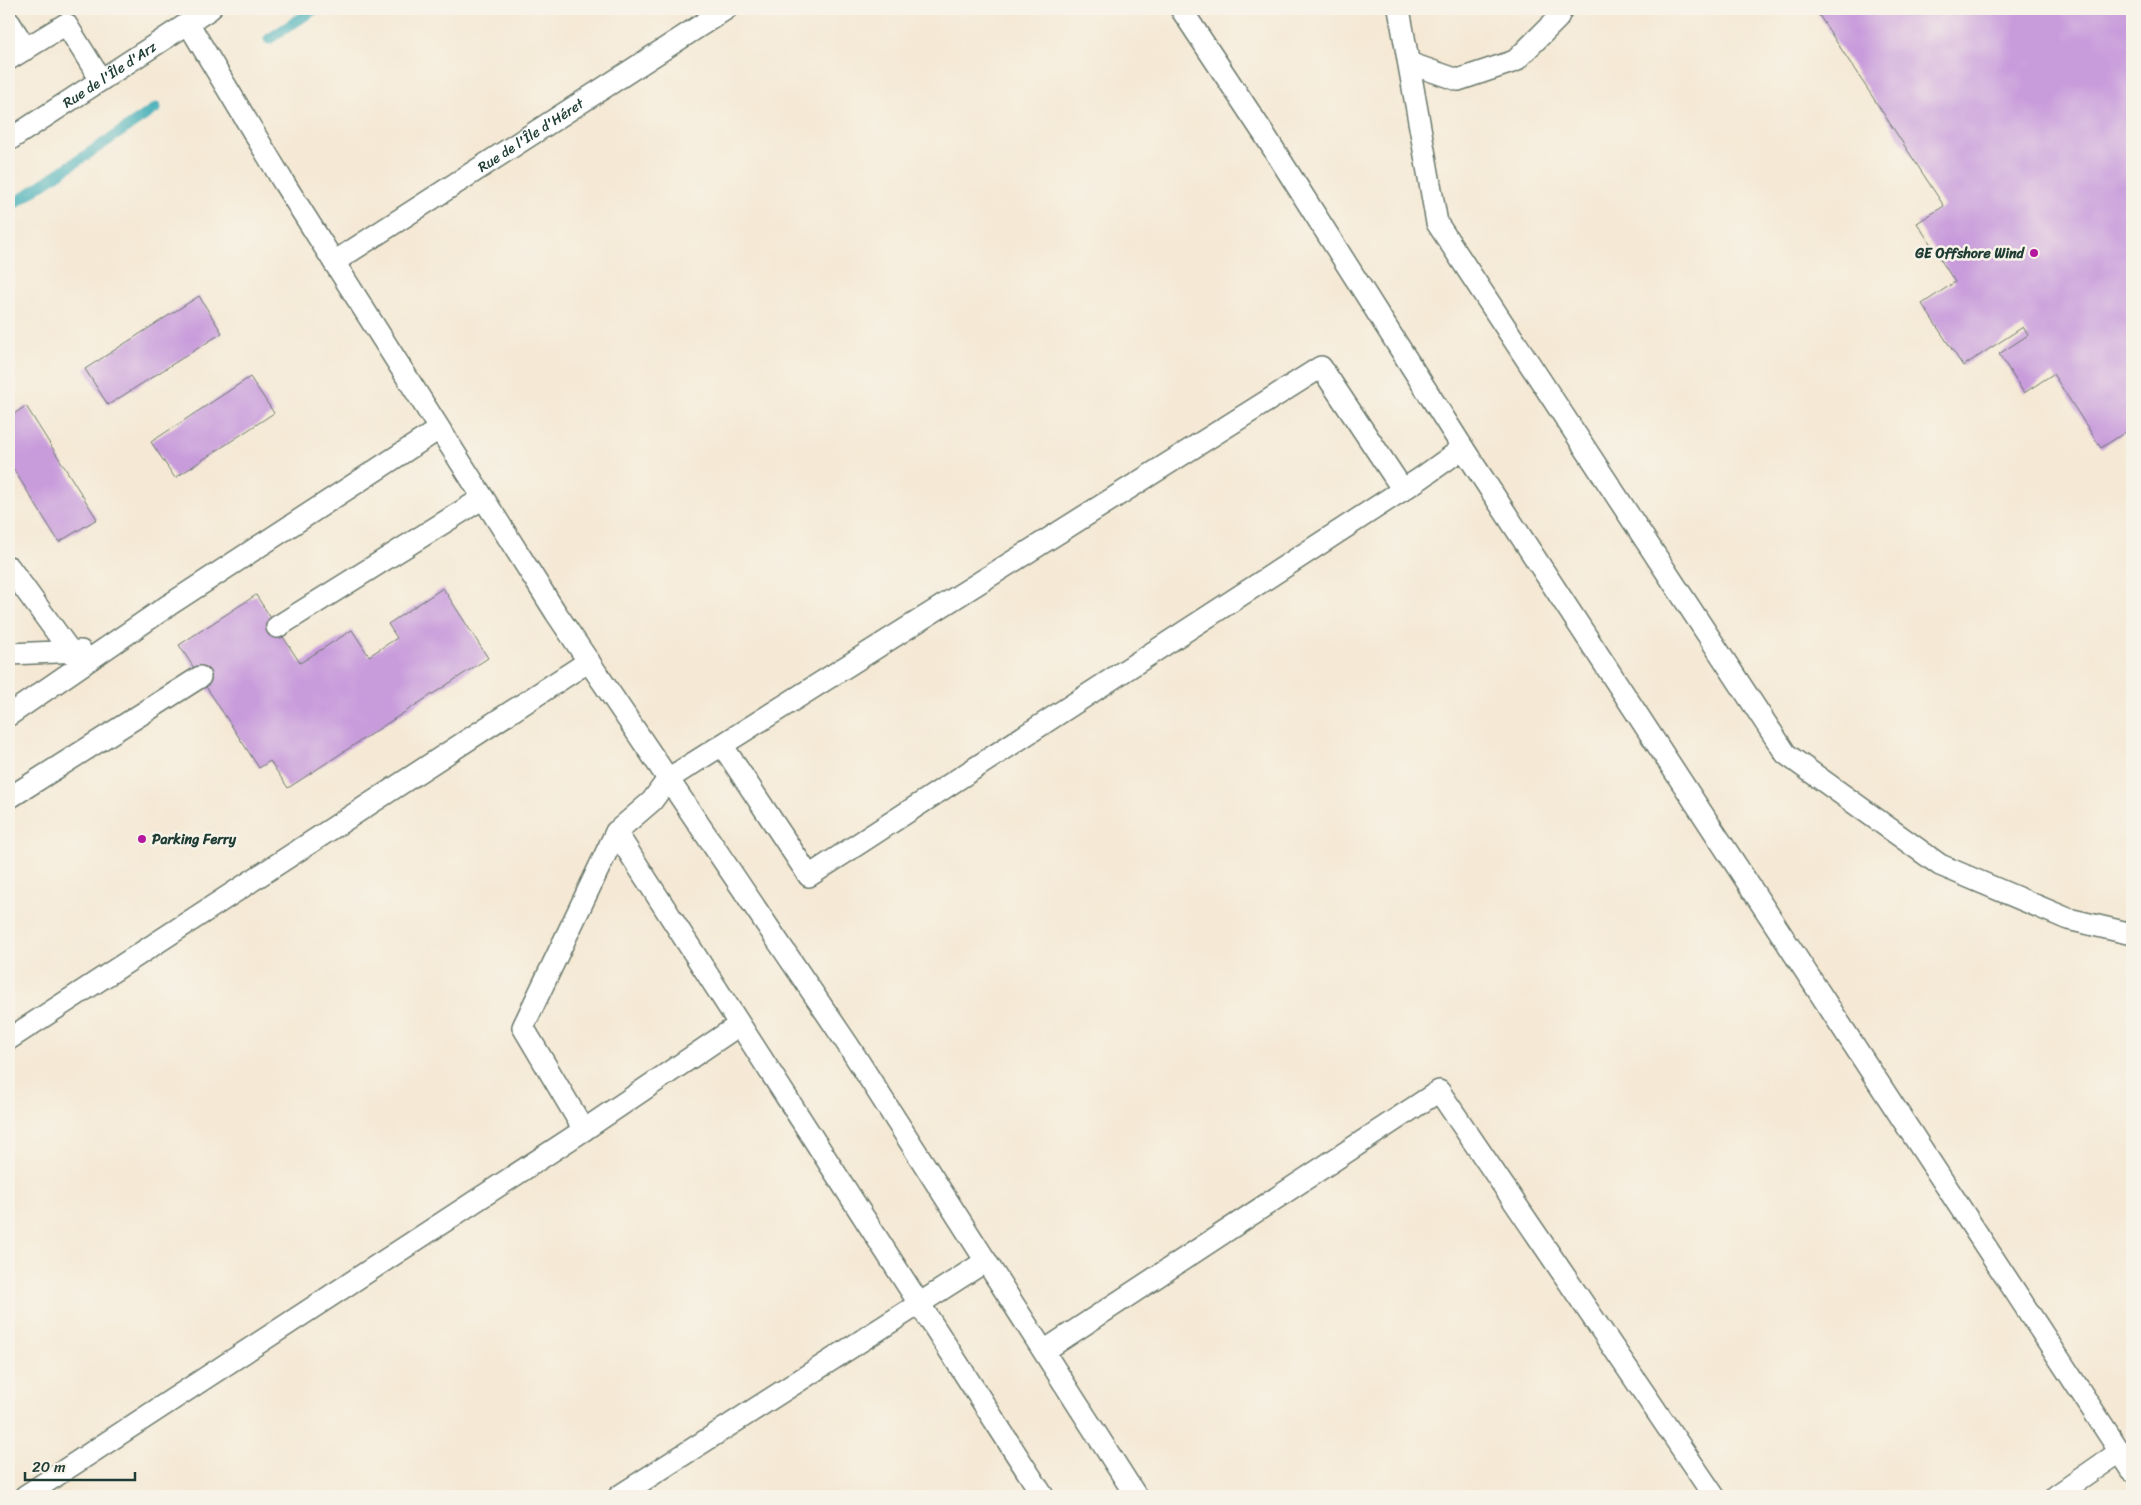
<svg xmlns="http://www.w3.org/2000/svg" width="2141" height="1505" font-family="Sriracha,sans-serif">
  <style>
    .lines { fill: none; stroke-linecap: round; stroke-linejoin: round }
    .stream { stroke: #3aabb6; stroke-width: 11 }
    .building { fill: #c89bdb }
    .service-casing { stroke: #6a796c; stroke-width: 24 }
    .service { stroke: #fff; stroke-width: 21 }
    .poi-dot { fill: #b5179e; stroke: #f7f3e8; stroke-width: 2 }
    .labels { text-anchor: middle; stroke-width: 5; stroke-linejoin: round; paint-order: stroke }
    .street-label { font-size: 14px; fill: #1f3d34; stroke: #f7f3e8 }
    .poi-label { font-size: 14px; font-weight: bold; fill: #1f3d34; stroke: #f7f3e8; text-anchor: end }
  </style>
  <rect width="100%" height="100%" fill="#f7f3e8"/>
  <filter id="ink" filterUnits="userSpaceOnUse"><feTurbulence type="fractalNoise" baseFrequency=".02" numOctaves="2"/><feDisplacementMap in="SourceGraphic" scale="10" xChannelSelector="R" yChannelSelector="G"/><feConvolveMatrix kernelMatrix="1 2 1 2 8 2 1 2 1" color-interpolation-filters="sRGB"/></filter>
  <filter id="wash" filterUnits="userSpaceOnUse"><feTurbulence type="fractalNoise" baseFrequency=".0096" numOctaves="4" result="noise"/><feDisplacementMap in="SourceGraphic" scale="20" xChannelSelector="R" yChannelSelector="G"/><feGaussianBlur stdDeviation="1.12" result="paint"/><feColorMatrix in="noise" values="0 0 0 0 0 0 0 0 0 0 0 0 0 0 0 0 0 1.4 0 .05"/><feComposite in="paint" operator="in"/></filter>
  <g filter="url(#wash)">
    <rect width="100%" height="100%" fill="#f5e9d5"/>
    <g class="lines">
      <!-- stream -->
      <path class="stream" d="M269 39 315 9
        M9 207 156 108"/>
    </g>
    <g id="blocks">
      <!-- building -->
      <path class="building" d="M1815 9H2132V428L2101 448 2053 374 2024 393 1999 354 2028 335 2023 327 1963 366 1922 304 1955 282 1917 223 1944 206Z
        M199 296 222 333 108 405 85 369Z
        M250 377 274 413 175 478 151 442Z
        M26 406 97 519 59 542 9 462V417Z
        M443 588 488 658 288 788 270 761 259 768 179 645 256 595 300 663 352 630 369 656 397 638 388 624Z"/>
    </g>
  </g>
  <g filter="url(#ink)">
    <use href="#blocks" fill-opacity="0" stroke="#6a796c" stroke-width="1"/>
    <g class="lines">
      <defs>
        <g id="service">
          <path d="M1181 9 1264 134 1463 448 2132 1470"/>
          <path d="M1399 9 1437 223 1786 754 1940 865 2068 919 2132 934"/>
          <path d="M9 22 26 49"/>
          <path d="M188 23 284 183 556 613 848 1045 1136 1496"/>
          <path d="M9 59 66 24 101 80"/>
          <path d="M1409 63 1458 80 1515 61 1557 19 1562 9"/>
          <path id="s1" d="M9 140 210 9"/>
          <path id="s2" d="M334 262 726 9"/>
          <path d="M9 567 70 651"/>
          <path d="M277 627 483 498"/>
          <path d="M9 654 81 651"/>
          <path d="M9 715 169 605 439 429"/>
          <path d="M722 745 809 876 1421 478 1463 448"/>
          <path d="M9 798 200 677"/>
          <path d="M9 1039 589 661"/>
          <path d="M584 1130 523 1027 616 832"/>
          <path d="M1044 1351 1439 1091 1714 1496"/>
          <path d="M25 1496 584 1130 739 1025"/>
          <path d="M619 1496 986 1261"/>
          <path d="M1043 1496 616 832 652 801 668 779 1321 367 1403 490"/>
          <path d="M2056 1496 2121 1451"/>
        </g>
      </defs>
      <!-- service casing -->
      <use href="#service" class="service-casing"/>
      <!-- service -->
      <use href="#service" class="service"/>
    </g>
  </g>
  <!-- markers -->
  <g class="poi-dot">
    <circle cx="2034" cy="253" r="5"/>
    <circle cx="142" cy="839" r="5"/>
  </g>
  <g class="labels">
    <!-- street labels -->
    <g class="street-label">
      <text dy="5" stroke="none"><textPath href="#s1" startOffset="120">Rue de l'Île d'Arz</textPath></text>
      <text dy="5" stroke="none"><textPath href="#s2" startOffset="234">Rue de l'Île d'Héret</textPath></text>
    </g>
    <!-- poi labels -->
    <g class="poi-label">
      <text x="2024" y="258">GE Offshore Wind</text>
      <text x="152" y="844" text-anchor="start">Parking Ferry</text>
    </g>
  </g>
  <!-- margin -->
  <rect width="2141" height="1505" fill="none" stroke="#f7f3e8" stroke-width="30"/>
  <!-- scale -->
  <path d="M25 1472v8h110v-8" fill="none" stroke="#1f3d34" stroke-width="2.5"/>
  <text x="32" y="1472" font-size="15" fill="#1f3d34" stroke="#f7f3e8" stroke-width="4" paint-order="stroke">20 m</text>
</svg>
